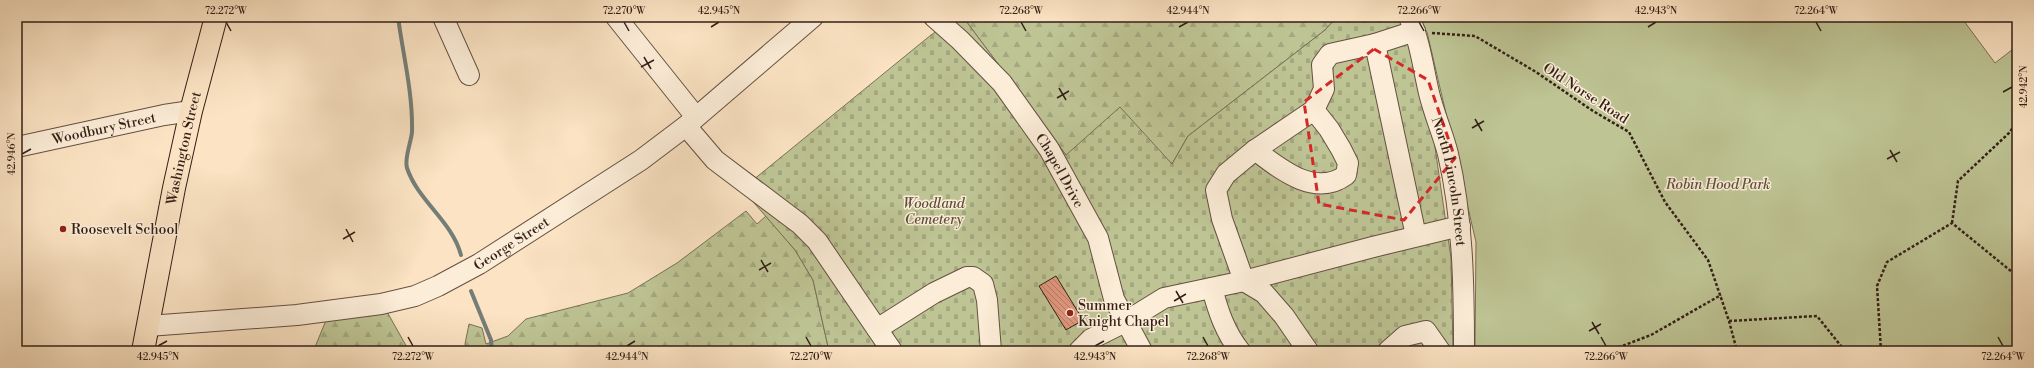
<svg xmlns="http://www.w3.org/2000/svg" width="2034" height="368" font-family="'Libre Bodoni',serif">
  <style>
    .forest { fill: url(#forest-firs); stroke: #787256 }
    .cemetery { fill: url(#cemetery-stones); stroke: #787256 }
    .green { fill: #bec494; stroke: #787256 }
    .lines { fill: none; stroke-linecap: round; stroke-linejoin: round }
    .stream { stroke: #747e78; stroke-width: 4 }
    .building { fill: url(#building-back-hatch); stroke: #331f17 }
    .minor-casing { stroke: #655042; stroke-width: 22 }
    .major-casing { stroke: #331f17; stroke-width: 24 }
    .path { stroke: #331f17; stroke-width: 2.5; stroke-dasharray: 3 2; stroke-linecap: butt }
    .minor { stroke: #fcedd8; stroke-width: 20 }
    .major { stroke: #fbe3c3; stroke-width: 22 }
    .marked { fill: none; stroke: #d62828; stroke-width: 3; stroke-dasharray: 8 5; stroke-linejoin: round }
    .ticks { fill: none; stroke: #331f17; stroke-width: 1.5 }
    .poi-dot { fill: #8f2418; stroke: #fcedd8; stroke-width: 1.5 }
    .labels { text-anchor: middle; stroke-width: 3; stroke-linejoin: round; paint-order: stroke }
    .street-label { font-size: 14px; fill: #331f17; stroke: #fcedd8 }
    .park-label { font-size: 14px; font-style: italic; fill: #5d513c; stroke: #fcedd8 }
    .poi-label { font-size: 14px; fill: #331f17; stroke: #fcedd8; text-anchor: start }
    .neatline { fill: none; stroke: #331f17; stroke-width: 1.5 }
    .ticks-label { font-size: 10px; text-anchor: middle; fill: #331f17 }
  </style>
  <defs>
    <pattern id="forest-firs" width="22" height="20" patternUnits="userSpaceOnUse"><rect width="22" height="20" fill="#bec494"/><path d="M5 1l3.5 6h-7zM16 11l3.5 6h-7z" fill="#a4a87f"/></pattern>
    <pattern id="cemetery-stones" width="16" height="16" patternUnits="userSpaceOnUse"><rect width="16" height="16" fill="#bec494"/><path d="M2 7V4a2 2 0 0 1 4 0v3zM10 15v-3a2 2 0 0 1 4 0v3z" fill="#a4a87f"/></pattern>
    <pattern id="building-back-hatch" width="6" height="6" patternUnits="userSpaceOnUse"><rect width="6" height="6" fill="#e0977e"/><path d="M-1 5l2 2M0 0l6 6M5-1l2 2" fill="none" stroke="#b67b66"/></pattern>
  </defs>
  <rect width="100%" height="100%" fill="#fbe3c3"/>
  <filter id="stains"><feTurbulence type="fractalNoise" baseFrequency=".005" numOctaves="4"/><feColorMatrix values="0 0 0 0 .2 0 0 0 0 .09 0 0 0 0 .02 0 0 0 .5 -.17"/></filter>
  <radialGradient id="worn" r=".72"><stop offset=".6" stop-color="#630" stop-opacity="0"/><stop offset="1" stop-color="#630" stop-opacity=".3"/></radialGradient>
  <!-- forest -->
  <path class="forest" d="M963 17H1337L1325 30 1188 136 1172 164 1066 155Z
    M746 211 757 224 766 216 795 250 813 280 829 351H466L465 344 469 324 482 328 486 344 508 336 526 319 628 293 677 263Z
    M386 310 409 351H278L285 347H315L327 318Z"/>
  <!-- cemetery -->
  <path class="cemetery" d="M958 17H963L1066 155 1120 107 1172 164 1188 136 1325 30 1337 17H1400L1410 34 1434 140 1451 258 1453 351H829L813 280 795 250 742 189 931 35Z"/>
  <!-- green -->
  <path class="green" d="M1418 17H1961L1995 63 2017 46V351H1475L1476 242 1427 32Z"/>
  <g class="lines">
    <!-- stream -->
    <path class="stream" d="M398 17C403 55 413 93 412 132 411 143 404 158 407 168 418 201 452 221 461 255
      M471 291 491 340 492 351"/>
  </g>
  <!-- building -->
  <path class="building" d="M1056 276 1083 320 1066 330 1039 286Z"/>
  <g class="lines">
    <defs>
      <g id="minor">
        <path d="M443 17 469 75"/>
        <path d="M616 17 696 117"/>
        <path id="s1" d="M934 17 960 40 1002 83 1049 149 1098 238 1114 299 1142 351"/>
        <path id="s2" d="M1409 17C1420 41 1423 67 1429 93 1434 114 1443 134 1448 154 1463 218 1464 285 1464 351"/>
        <path d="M1375 44 1416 236"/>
        <path d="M686 126 715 160 800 224 817 241 892 351"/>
        <path id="s3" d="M17 147 164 115 191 111"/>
        <path d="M1255 150C1280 169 1315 198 1346 175L1348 163 1341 149 1329 129 1314 110"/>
        <path d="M1212 288C1218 311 1225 332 1240 351"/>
        <path id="s4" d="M148 326 297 315 381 304 415 296 438 286 479 264 641 160 686 126 813 17"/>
        <path d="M877 329 934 293 967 277H973L983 284 987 300 991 351"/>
        <path d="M1079 351 1091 339 1125 322 1164 298 1244 281 1373 247 1460 226"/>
        <path d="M1308 351 1284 316 1264 293 1244 281 1222 219 1216 190 1226 174 1255 150 1314 110 1324 89 1322 65 1330 54 1375 44 1415 31"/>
        <path d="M1388 351 1405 336 1426 331 1440 351"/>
      </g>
      <g id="major">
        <path id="s5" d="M143 351 174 188 191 111 216 17"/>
      </g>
    </defs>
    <!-- minor casing -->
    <use href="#minor" class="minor-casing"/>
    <!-- major casing -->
    <use href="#major" class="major-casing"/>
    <!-- path -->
    <path class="path" d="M1432 33 1475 36 1536 72 1593 111 1629 132 1665 202 1708 260 1729 321 1737 351
      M1952 223 1958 181 2009 133 2017 122
      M1729 321 1817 316 1845 351
      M1609 351 1651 335 1721 295
      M1881 351 1877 286 1887 262 1952 223 2017 276"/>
    <!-- minor -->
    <use href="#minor" class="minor"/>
    <!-- major -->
    <use href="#major" class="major"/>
  </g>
  <!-- marked area -->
  <path class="marked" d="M1374 49 1428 80 1455 158 1404 220 1319 204 1304 102Z"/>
  <!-- ticks -->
  <path class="ticks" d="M226 22 231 31M624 22 629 31M1021 22 1026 31M1419 22 1424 31M1816 22 1821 31M711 27 719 22M1179 27 1188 22M1648 27 1656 22M644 57 651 69M641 67 654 60M1059 88 1066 100M2003 92 2012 87M1057 98 1069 91M1475 119 1482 131M1472 128 1484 121M1890 150 1897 162M22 154 31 149M1887 159 1900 152M346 229 353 242M343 239 355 232M761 260 768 272M759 270 771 263M1176 291 1183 303M1174 301 1186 294M1592 322 1599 334M1589 331 1601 324M408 337 413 346M806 337 811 346M1203 337 1208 346M1601 337 1606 346M1998 337 2003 346M158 346 167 341M627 346 635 341M1095 346 1104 341"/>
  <!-- markers -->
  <g class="poi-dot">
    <circle cx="63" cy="229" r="4"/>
    <circle cx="1070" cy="313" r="4"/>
  </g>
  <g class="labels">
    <!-- street labels -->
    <g class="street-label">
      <text transform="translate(1586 93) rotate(33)" y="5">Old Norse Road</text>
      <text dy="5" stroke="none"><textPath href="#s3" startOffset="89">Woodbury Street</textPath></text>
      <text dy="5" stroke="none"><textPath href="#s5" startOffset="207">Washington Street</textPath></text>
      <text dy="5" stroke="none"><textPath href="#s1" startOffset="200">Chapel Drive</textPath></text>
      <text dy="5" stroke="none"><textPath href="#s2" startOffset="170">North Lincoln Street</textPath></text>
      <text dy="5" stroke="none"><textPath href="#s4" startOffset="379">George Street</textPath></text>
    </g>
    <!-- park labels -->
    <g class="park-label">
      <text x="1718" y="189">Robin Hood Park</text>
      <text x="934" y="208">Woodland<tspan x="934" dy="16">Cemetery</tspan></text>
    </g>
    <!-- poi labels -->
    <g class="poi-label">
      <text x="71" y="234">Roosevelt School</text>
      <text x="1078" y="310">Summer<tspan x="1078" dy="16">Knight Chapel</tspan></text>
    </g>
  </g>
  <!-- margin -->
  <rect width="2034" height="368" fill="none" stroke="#fbe3c3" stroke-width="44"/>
  <rect x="22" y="22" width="1990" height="324" class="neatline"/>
  <g class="ticks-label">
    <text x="226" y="14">72.272°W</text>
    <text x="624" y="14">72.270°W</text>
    <text x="719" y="14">42.945°N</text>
    <text x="1021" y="14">72.268°W</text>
    <text x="1188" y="14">42.944°N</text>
    <text x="1419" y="14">72.266°W</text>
    <text x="1656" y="14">42.943°N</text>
    <text x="1816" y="14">72.264°W</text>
    <text transform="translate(2023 87) rotate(-90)" y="4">42.942°N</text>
    <text transform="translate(11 154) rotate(-90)" y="4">42.946°N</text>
    <text x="158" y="360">42.945°N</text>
    <text x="413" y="360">72.272°W</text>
    <text x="627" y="360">42.944°N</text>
    <text x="811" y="360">72.270°W</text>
    <text x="1095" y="360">42.943°N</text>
    <text x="1208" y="360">72.268°W</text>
    <text x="1606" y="360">72.266°W</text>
    <text x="2003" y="360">72.264°W</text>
  </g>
  <rect width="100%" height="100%" filter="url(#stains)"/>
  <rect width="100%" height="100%" fill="url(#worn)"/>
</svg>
